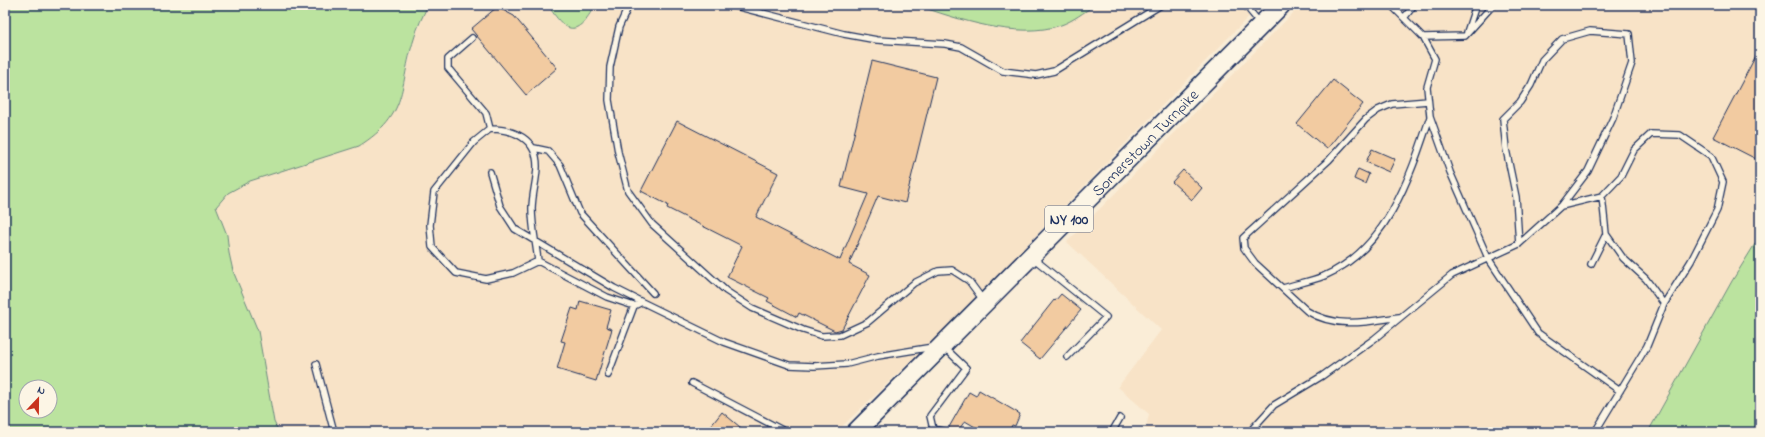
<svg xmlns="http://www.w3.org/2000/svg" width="1765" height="437" font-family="'Indie Flower',sans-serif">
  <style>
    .built { fill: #f8e3c7 }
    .green { fill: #bbe39f; stroke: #6b897e; fill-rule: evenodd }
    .building { fill: #f2cba1; stroke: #1b2f5e }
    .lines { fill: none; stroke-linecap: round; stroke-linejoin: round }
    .service-casing { stroke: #1b2f5e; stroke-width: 8 }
    .primary-casing { stroke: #1b2f5e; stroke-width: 21 }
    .service { stroke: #fcf5e5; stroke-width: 5.5 }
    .primary { stroke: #fcf5e5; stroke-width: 18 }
    .labels { text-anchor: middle; stroke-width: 3; stroke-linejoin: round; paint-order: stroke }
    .shield { fill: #fcf5e5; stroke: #5e6a86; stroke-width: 1 }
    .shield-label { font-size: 15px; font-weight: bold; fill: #1b2f5e }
    .street-label { font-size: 16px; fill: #1b2f5e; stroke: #fcf5e5 }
  </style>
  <rect width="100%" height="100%" fill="#faedd7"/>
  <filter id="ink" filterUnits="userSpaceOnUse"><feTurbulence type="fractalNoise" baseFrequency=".025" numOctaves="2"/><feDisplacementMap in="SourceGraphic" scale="8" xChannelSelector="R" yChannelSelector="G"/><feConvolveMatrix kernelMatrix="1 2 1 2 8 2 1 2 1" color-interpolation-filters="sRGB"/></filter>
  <g filter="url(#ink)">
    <!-- built -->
    <path class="built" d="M428 5H547L558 21 587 19 595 5H916L994 28 1034 31 1060 26 1095 5H1260L945 329 836 432H279L274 422 258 331 233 271 229 253 227 235 216 207 228 193 250 181 359 146 400 101 414 39Z
      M1301 5H1760V236L1648 432H1145L1149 414 1118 387 1161 330 1067 242Z"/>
    <!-- green -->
    <path class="green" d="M5 5H428C423 16 417 27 414 39 398 88 410 114 359 146L250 181 228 193 216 207 227 235 229 253 233 271 258 331 274 422 279 432H5ZM26 387H50V411H26Z
      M548 5H595C577 38 566 34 548 5Z
      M916 5H1095C1084 12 1073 21 1061 25 1018 40 957 19 916 5Z
      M1760 236V432H1648L1732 281Z"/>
    <!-- building -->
    <path class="building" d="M497 7 514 16 557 68 526 95 471 29Z
      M1760 48V161L1713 137Z
      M872 61 936 77 905 203 878 196 849 264 870 275 842 329 835 331 799 313 797 317 767 301 769 298 727 277 742 246 667 208 668 205 641 191 677 121 778 173 756 217 840 260 868 194 841 187Z
      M1333 80 1363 104 1327 149 1297 124Z
      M1372 149 1395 159 1389 172 1366 162Z
      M1358 169 1369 174 1365 184 1354 179Z
      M1183 170 1202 188 1192 200 1172 182Z
      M1061 294 1081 310 1040 359 1020 343 1054 300 1055 301Z
      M580 301 611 310 606 327 612 329 596 381 557 369 565 342 561 341 572 308 578 310Z
      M979 390 1020 414 1015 426 1012 425 1009 432 982 431 965 421 957 432H950L948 429 969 392 976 396Z
      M722 412 746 432H706Z"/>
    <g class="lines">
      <defs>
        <path id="service" d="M629 5 619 27 610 67 609 100 618 152 628 191 652 224 726 291 752 308 803 330 822 336 840 335 868 322 914 283 938 271 952 270 969 281 983 300
          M731 5 844 34 877 40 945 44 961 47 1003 71 1036 75 1054 71 1161 5
          M1245 5 1260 23
          M1391 5 1423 37 1435 59 1427 87 1430 116 1450 172 1488 258 1538 333 1620 391
          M1404 18 1414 5
          M1467 32 1476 5
          M1423 37 1465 36 1493 5
          M472 38 448 59V68L486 113 490 129
          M534 148 548 151 560 165 580 213 653 293
          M490 172 500 206 515 229 614 288 642 302
          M1606 234 1623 258 1646 279 1664 304
          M1519 244 1516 197 1506 149 1503 119 1520 102 1531 85 1542 60 1562 39 1590 31 1629 34 1632 63 1613 118 1588 171 1562 205
          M1033 258 1106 317 1067 357
          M538 261 513 273 486 279 456 273 432 247 430 225 434 192 474 142 490 129C514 129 537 139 537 166 537 180 532 194 532 209 532 226 536 244 538 261L607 297 634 306
          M1591 264 1606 234 1602 196
          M1283 288C1296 284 1311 281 1324 276 1387 249 1410 177 1430 117
          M1399 317C1366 322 1337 329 1307 311L1255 263 1244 248 1243 238 1329 160 1366 119 1378 110 1392 104 1428 101
          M944 347 966 368 930 416 933 429 946 432
          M316 364 334 432
          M608 375 634 306 642 302 724 342 789 365 814 366 847 364 878 356 933 347
          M692 383 786 432
          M1112 432 1120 418
          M1253 432V428L1274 405 1322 376 1374 339 1452 275 1519 244 1561 206 1602 196 1621 176 1634 150 1651 134 1680 135 1711 156 1723 182 1717 210 1691 261 1664 304 1647 346 1595 432"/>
        <g id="primary">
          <path id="s1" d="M856 432 1281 5"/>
        </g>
      </defs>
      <!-- service casing -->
      <use href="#service" class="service-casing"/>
      <!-- primary casing -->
      <use href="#primary" class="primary-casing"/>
      <!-- service -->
      <use href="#service" class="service"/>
      <!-- primary -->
      <use href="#primary" class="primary"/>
    </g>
  </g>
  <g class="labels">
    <!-- shield labels -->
    <rect class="shield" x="1045" y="206" width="48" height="26" rx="3"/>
    <g class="shield-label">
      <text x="1069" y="224">NY 100</text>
    </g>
    <!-- street labels -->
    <g class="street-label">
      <text dy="6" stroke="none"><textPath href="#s1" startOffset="409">Somerstown Turnpike</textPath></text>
    </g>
  </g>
  <!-- margin -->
  <rect width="1765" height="437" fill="none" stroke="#fcf5e5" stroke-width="20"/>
  <rect x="10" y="10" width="1745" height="417" fill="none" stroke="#1b2f5e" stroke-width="1.5" filter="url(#ink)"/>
  <!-- north arrow -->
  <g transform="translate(38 399) rotate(22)"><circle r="19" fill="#fcf5e5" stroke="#a2a6af"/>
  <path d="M0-3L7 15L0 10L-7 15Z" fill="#c8321e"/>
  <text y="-6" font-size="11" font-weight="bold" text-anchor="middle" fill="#1b2f5e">N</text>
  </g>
</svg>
